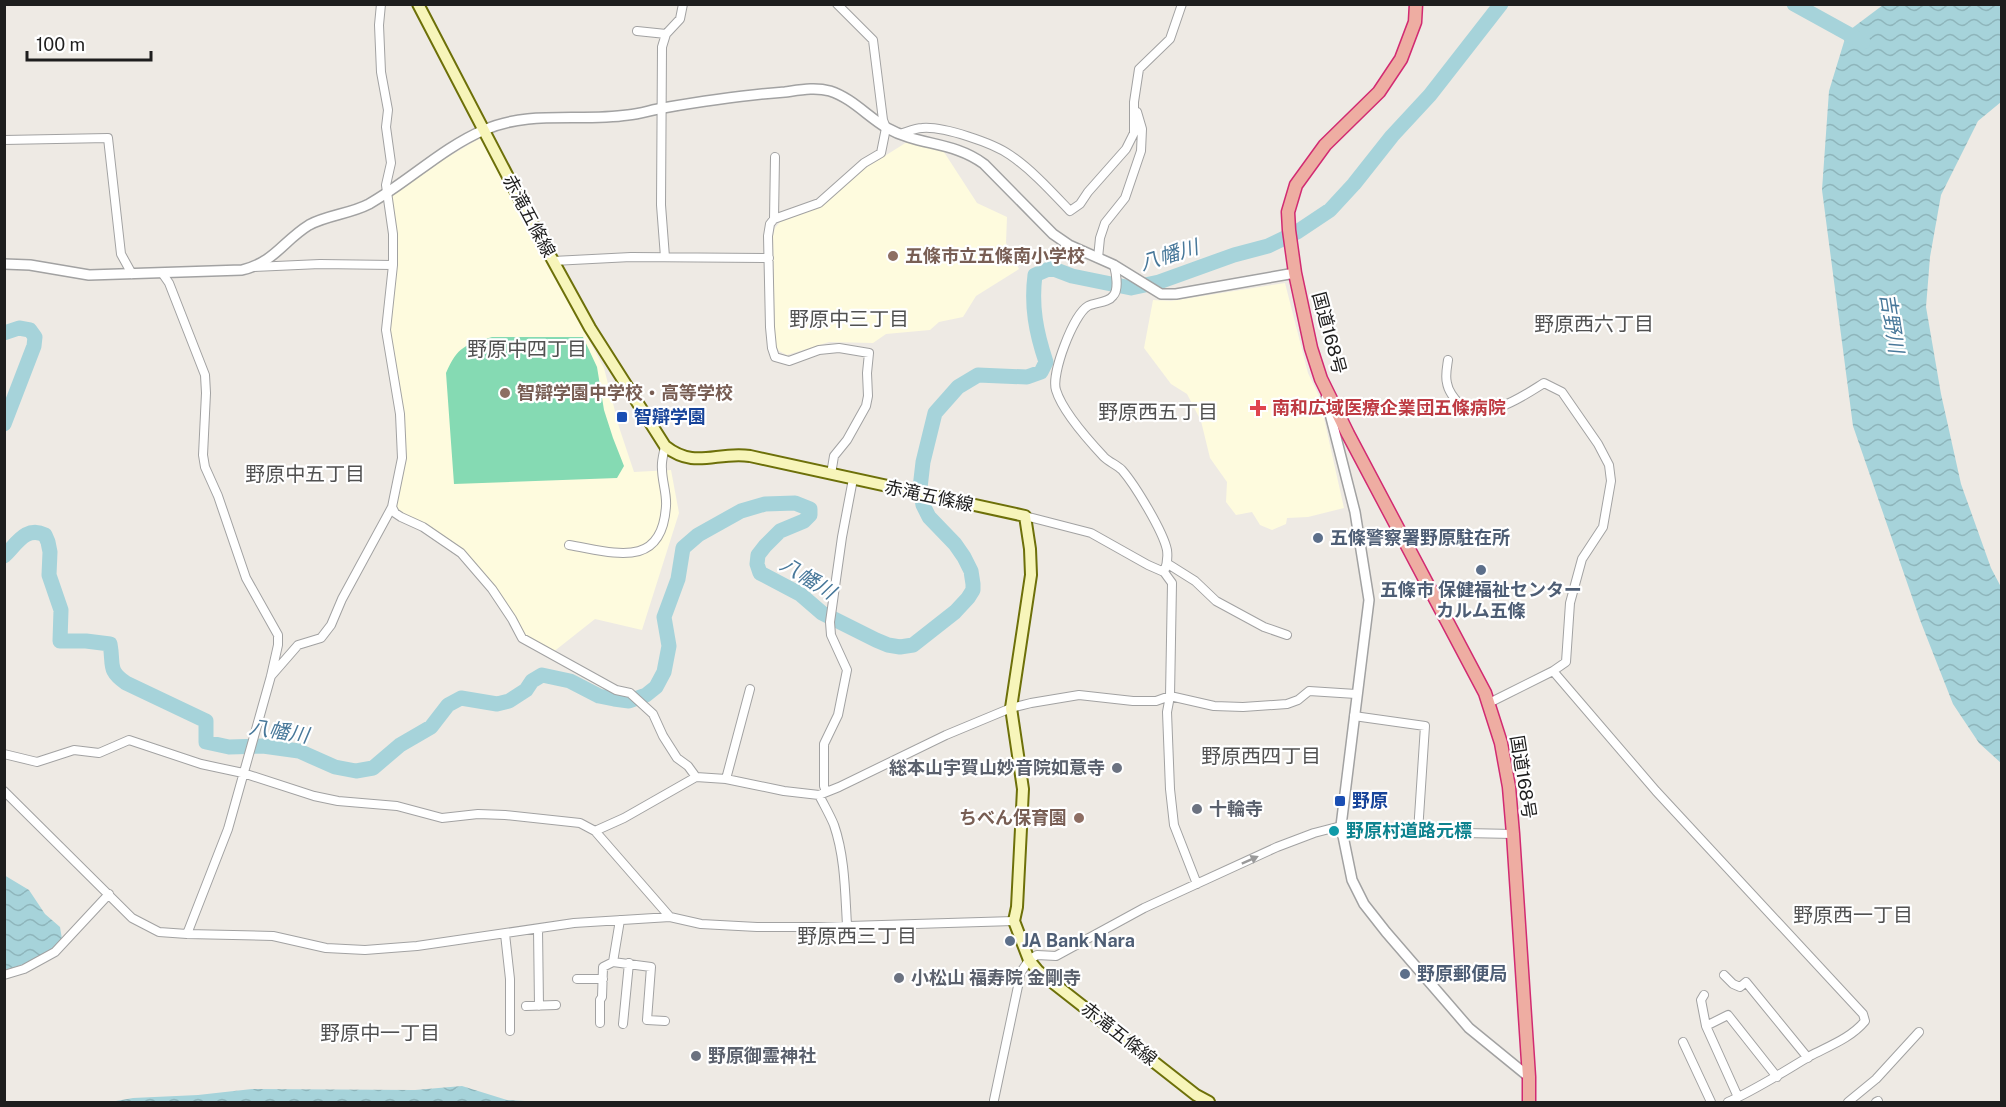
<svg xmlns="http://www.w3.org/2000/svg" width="2006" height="1107" font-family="'Public Sans','Noto Sans JP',sans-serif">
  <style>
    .education { fill: #fefbde }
    .pitch { fill: #85dab3 }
    .water { fill: url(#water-waves) }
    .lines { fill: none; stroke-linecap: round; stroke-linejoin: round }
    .river { stroke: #a6d3da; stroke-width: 15 }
    .minor-casing { stroke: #a2a2a2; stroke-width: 10 }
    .tertiary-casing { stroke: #a2a2a2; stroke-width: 12 }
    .secondary-casing { stroke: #6d7009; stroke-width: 14 }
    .trunk-casing { stroke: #d22b72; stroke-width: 15 }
    .minor { stroke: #fff; stroke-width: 8 }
    .tertiary { stroke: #fff; stroke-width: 9 }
    .secondary { stroke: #f7f5ba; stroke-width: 10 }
    .trunk { stroke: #eeada2; stroke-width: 12 }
    .oneway { fill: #9a9a9a }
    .education-dot { fill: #8d6e63; stroke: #fff; stroke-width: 2 }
    .health-dot { fill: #e0444e; stroke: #fff; stroke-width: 2 }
    .transit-dot { fill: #1a4fb4; stroke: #fff; stroke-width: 2 }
    .service-dot { fill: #5c6f8a; stroke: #fff; stroke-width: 2 }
    .worship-dot { fill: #6b7280; stroke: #fff; stroke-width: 2 }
    .culture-dot { fill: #0f9aa8; stroke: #fff; stroke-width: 2 }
    .labels { text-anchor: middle; stroke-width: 4.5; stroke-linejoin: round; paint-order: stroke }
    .street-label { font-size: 18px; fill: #1e1e1e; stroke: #fff }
    .education-label { font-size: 18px; font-weight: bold; fill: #785e54; stroke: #fff; text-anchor: start }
    .health-label { font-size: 18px; font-weight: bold; fill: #be3a42; stroke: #fff; text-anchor: start }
    .transit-label { font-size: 18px; font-weight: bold; fill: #164399; stroke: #fff; text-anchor: start }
    .service-label { font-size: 18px; font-weight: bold; fill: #4e5e75; stroke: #fff; text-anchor: start }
    .worship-label { font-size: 18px; font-weight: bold; fill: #5b616d; stroke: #fff; text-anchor: start }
    .culture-label { font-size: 18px; font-weight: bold; fill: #0d838f; stroke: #fff; text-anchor: start }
    .water-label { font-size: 20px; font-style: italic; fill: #48789a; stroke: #fff }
    .neighbourhood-label { font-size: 20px; fill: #515151; stroke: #fff }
  </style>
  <defs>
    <pattern id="water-waves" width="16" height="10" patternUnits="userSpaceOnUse" patternTransform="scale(1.5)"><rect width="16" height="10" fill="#a6d3da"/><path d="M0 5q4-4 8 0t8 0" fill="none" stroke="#8eb5bb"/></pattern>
  </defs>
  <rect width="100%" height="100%" fill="#eeeae4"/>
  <!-- education -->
  <path class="education" d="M480 138 604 368 619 427 634 472 671 470 679 513 642 630 595 619 552 653 524 637 486 575 453 542 396 509 405 455 403 408 390 336 395 226 392 196 443 160Z
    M907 142 942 149 977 203 1007 217 1006 243 1019 269 976 296 963 317 939 322 930 330 886 334 873 343 829 342 787 355 779 351 775 344 773 236 775 228 780 222 815 209 830 199 864 169Z
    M1285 283 1308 373 1319 396 1344 508 1308 517 1287 518 1286 524 1272 530 1260 525 1252 512 1236 515 1226 502 1227 482 1210 458 1201 421 1187 394 1171 384 1144 348 1153 300 1171 301Z"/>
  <!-- pitch -->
  <path class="pitch" d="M492 337H583L597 367 604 410 613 438 624 466 617 478 454 484 446 373C458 346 465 345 492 337Z"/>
  <!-- water -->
  <path class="water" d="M1883 5H2001V102L1978 121 1941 195 1930 257 1926 307 1941 394 1961 484 1991 568 2001 587V763L1979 743 1953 704 1920 620 1853 426 1822 190 1829 91 1847 32Z
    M4 875 29 890 45 914 60 927 62 939C51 956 23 965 5 970Z
    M462 1086 507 1100 542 1102H110L133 1098 198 1095 252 1089 415 1090Z"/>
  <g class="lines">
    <!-- river -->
    <path class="river" d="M1794 4 1863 42
      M4 333 19 328 30 330 35 337 34 346 4 424
      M4 556C16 545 26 525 45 535L48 542 50 552 49 575 61 610 60 641H86L110 644C114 665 107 670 126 683L206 721V742L229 747 263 746 299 751 335 767 356 771 373 768 400 745 431 727 448 705 461 698 497 704 509 701 526 690 532 681 542 675 570 681 599 696 614 699 629 701 646 695 656 687 664 672 669 646 664 617 678 579 683 548 698 535 741 511 765 504 795 503 810 509V515L804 521 780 531 765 546 758 555 757 564 760 573 800 594 822 613 876 640 888 645 900 647 913 645 955 612 968 598 973 590V584L971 571 964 557 955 544 929 517 923 505 920 488 923 462 935 413 958 387 978 375 1027 377 1041 372 1046 362C1036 332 1031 306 1035 275L1051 268 1072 276 1131 288 1159 282 1234 255 1268 246 1297 232 1330 210 1354 184 1392 136 1430 95 1501 4"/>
    <defs>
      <path id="minor" d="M637 31 666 34
        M900 134C907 132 915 128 922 128 943 126 993 143 1010 155 1032 170 1051 191 1070 211L1080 204 1088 192 1126 149 1134 133V102L1139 69 1170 39 1182 4
        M4 140 108 138 121 254 132 274
        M774 219 775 157
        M665 257 661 205 662 47 666 34 680 19 683 4
        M1098 258 1100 238 1105 223 1125 198 1141 151 1142 129 1137 112
        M553 261 631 257 769 258
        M1114 265C1116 273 1119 290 1113 296 1108 303 1095 302 1088 306 1073 315 1051 374 1056 390 1062 410 1089 441 1104 457 1109 462 1117 465 1122 470 1135 485 1163 531 1167 550 1168 558 1167 565 1164 572
        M253 267 320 264 393 265
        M162 273 169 283 205 375 206 393 203 455 205 467 218 496 246 578 278 635V645L271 676 228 829 187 934
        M1448 360C1447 367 1445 376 1447 383 1448 390 1454 399 1459 403 1487 422 1520 398 1544 383L1562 392 1598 444 1609 465 1611 481 1603 527 1582 559 1570 603 1566 662 1553 671
        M831 474 834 456 847 440 866 406 868 396 867 373 869 353 839 348 819 350 789 361 775 357 772 348 770 327 768 236 770 224 774 219 819 203 864 163 881 153 886 128 883 120 873 40 837 4
        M392 507 395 513 401 517 423 527 461 553 492 589 512 619 522 638 616 690 630 693 653 714 663 736 677 758 688 766 696 777
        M1025 516 1091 533 1148 565 1164 572 1172 583 1170 696 1167 712 1170 789 1174 825 1197 884
        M569 545C612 552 662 571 666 506 667 494 662 481 662 469 661 461 664 453 665 446
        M1168 564 1195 581 1216 601 1264 627 1287 635
        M271 676 298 645 321 638 331 625 342 599 392 507 402 458 400 414 386 330 393 265V234L386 185 391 163 386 127 388 110 381 72 379 25 381 4
        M1489 703 1553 671 1656 791 1863 1014 1865 1021C1851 1038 1829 1046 1810 1056 1783 1072 1757 1089 1728 1102
        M1354 716 1425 726 1418 832
        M4 754 37 762 74 750 99 753 129 740 201 764 243 773 314 796 338 801 397 806 442 818 478 814 505 815 580 823 595 831 670 917
        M726 779 750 689
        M4 791 132 918 159 932 187 934 273 936 326 948 365 950 417 946 574 923 670 917 701 924 757 927H816L1014 921
        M826 792 824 786V744L838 715 847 670 831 635 830 622 842 537 853 479
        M819 795C824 805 830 815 834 825 845 857 845 892 847 925
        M595 831 624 818 696 777 726 779 784 791 819 795 839 787 946 735 1011 708 1031 703 1079 695 1133 701H1156L1170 696 1214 706 1243 707 1287 704 1298 700 1309 691 1356 694
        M1342 835 1418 832 1513 834
        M538 929 539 1006
        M505 934 510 979V1031
        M613 962 651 967 647 1020 665 1021
        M4 975 24 969 55 952 109 894
        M1724 975 1733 984 1740 987 1746 982 1808 1058
        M577 979H603
        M1704 995 1701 1000 1706 1026
        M526 1006 556 1005
        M600 1023V1000L602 997 603 967 613 962 620 920
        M623 1024 629 963
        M1683 1042 1711 1102
        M1738 1097 1706 1026 1728 1015 1777 1077
        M994 1100 1021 972 1029 960 1037 955 1056 956 1144 908 1277 847 1314 833 1341 826
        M1848 1102 1876 1079 1919 1032
        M1876 1102 1878 1101"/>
      <path id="tertiary" d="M4 264 30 265 89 275 242 270C275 262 283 241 309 225 327 215 350 214 369 204 408 182 442 148 484 130 529 110 580 122 628 115 640 114 651 110 663 108 704 101 744 95 785 92 800 90 815 87 830 91 852 98 868 117 887 128 919 146 953 141 984 164L1053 234 1069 245 1114 265 1161 294H1176L1295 273
        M1326 398 1355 512 1369 600 1341 826 1352 880 1364 904 1386 932 1469 1028 1529 1077"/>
      <path id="secondary" d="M418 4 530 219 590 328 665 446C695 470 716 451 750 456L1025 516 1030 549 1031 575 1011 708 1023 789 1017 907 1014 921 1029 960 1038 971 1196 1095 1209 1102"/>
      <path id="trunk" d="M1416 4 1415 22 1401 59 1379 92 1325 145 1296 185 1288 212 1289 230 1295 273 1311 348 1321 379 1348 434 1485 693 1501 743 1509 787 1513 834 1529 1077V1102"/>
    </defs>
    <!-- minor casing -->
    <use href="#minor" class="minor-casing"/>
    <!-- tertiary casing -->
    <use href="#tertiary" class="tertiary-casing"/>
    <!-- secondary casing -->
    <use href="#secondary" class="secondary-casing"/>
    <!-- trunk casing -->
    <use href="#trunk" class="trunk-casing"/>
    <!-- minor -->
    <use href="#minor" class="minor"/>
    <!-- tertiary -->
    <use href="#tertiary" class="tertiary"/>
    <!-- secondary -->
    <use href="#secondary" class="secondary"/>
    <!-- trunk -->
    <use href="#trunk" class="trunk"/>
  </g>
  <!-- one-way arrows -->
  <defs><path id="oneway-solid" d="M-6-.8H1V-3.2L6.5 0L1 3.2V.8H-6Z" transform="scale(1.5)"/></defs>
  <use class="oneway" href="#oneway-solid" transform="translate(1250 860) rotate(-24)"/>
  <!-- markers -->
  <g class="education-dot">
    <circle cx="893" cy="256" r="6"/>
    <circle cx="505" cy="393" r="6"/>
    <circle cx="1079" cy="818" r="6"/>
  </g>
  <path class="health-dot" d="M1255 399h6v6h6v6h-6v6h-6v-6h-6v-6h6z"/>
  <g class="transit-dot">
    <rect x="616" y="411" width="12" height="12" rx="3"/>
    <rect x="1334" y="795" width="12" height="12" rx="3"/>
  </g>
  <g class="service-dot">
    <circle cx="1318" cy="538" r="6"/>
    <circle cx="1481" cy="570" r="6"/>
    <circle cx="1010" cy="941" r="6"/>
    <circle cx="1405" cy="974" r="6"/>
  </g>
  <g class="worship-dot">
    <circle cx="1117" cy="768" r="6"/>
    <circle cx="1197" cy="809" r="6"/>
    <circle cx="899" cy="978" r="6"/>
    <circle cx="696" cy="1056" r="6"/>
  </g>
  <circle class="culture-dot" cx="1334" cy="831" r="6"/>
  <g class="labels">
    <!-- street labels -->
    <g class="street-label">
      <text transform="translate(529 216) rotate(62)" y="6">赤滝五條線</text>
      <text transform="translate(1329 333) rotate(75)" y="6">国道168号</text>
      <text transform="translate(929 496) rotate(12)" y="6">赤滝五條線</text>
      <text transform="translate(1523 777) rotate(81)" y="6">国道168号</text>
      <text transform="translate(1119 1034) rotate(38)" y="6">赤滝五條線</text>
    </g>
    <!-- education labels -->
    <g class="education-label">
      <text x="905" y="262">五條市立五條南小学校</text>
      <text x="517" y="399">智辯学園中学校・高等学校</text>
      <text x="1067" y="824" text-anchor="end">ちべん保育園</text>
    </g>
    <!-- health labels -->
    <g class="health-label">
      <text x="1272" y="414">南和広域医療企業団五條病院</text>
    </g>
    <!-- transit labels -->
    <g class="transit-label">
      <text x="634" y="423">智辯学園</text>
      <text x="1352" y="807">野原</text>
    </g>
    <!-- service labels -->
    <g class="service-label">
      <text x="1330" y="544">五條警察署野原駐在所</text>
      <text x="1481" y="596" text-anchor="middle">五條市 保健福祉センター<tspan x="1481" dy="21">カルム五條</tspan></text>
      <text x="1022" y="947">JA Bank Nara</text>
      <text x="1417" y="980">野原郵便局</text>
    </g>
    <!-- worship labels -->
    <g class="worship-label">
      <text x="1105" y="774" text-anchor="end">総本山宇賀山妙音院如意寺</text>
      <text x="1209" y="815">十輪寺</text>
      <text x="911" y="984">小松山 福寿院 金剛寺</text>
      <text x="708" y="1062">野原御霊神社</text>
    </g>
    <!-- culture labels -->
    <g class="culture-label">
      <text x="1346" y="837">野原村道路元標</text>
    </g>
    <!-- water labels -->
    <g class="water-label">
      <text transform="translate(1169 255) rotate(-17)" y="7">八幡川</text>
      <text transform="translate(1892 323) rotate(81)" y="7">吉野川</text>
      <text transform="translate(808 578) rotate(32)" y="7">八幡川</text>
      <text transform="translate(279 731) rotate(9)" y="7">八幡川</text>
    </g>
    <!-- neighbourhood labels -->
    <g class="neighbourhood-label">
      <text x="849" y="326">野原中三丁目</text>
      <text x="1594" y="331">野原西六丁目</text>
      <text x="527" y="356">野原中四丁目</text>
      <text x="1158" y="419">野原西五丁目</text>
      <text x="305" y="481">野原中五丁目</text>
      <text x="1261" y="763">野原西四丁目</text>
      <text x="1853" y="922">野原西一丁目</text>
      <text x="857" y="943">野原西三丁目</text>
      <text x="380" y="1040">野原中一丁目</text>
    </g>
  </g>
  <!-- border -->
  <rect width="2006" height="1107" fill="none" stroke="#1e1e1e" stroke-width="12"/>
  <!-- scale -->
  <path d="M27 51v9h124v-9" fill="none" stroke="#1e1e1e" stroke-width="3"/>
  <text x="36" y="51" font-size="18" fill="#1e1e1e" stroke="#ffffff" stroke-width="4.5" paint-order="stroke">100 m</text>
</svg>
